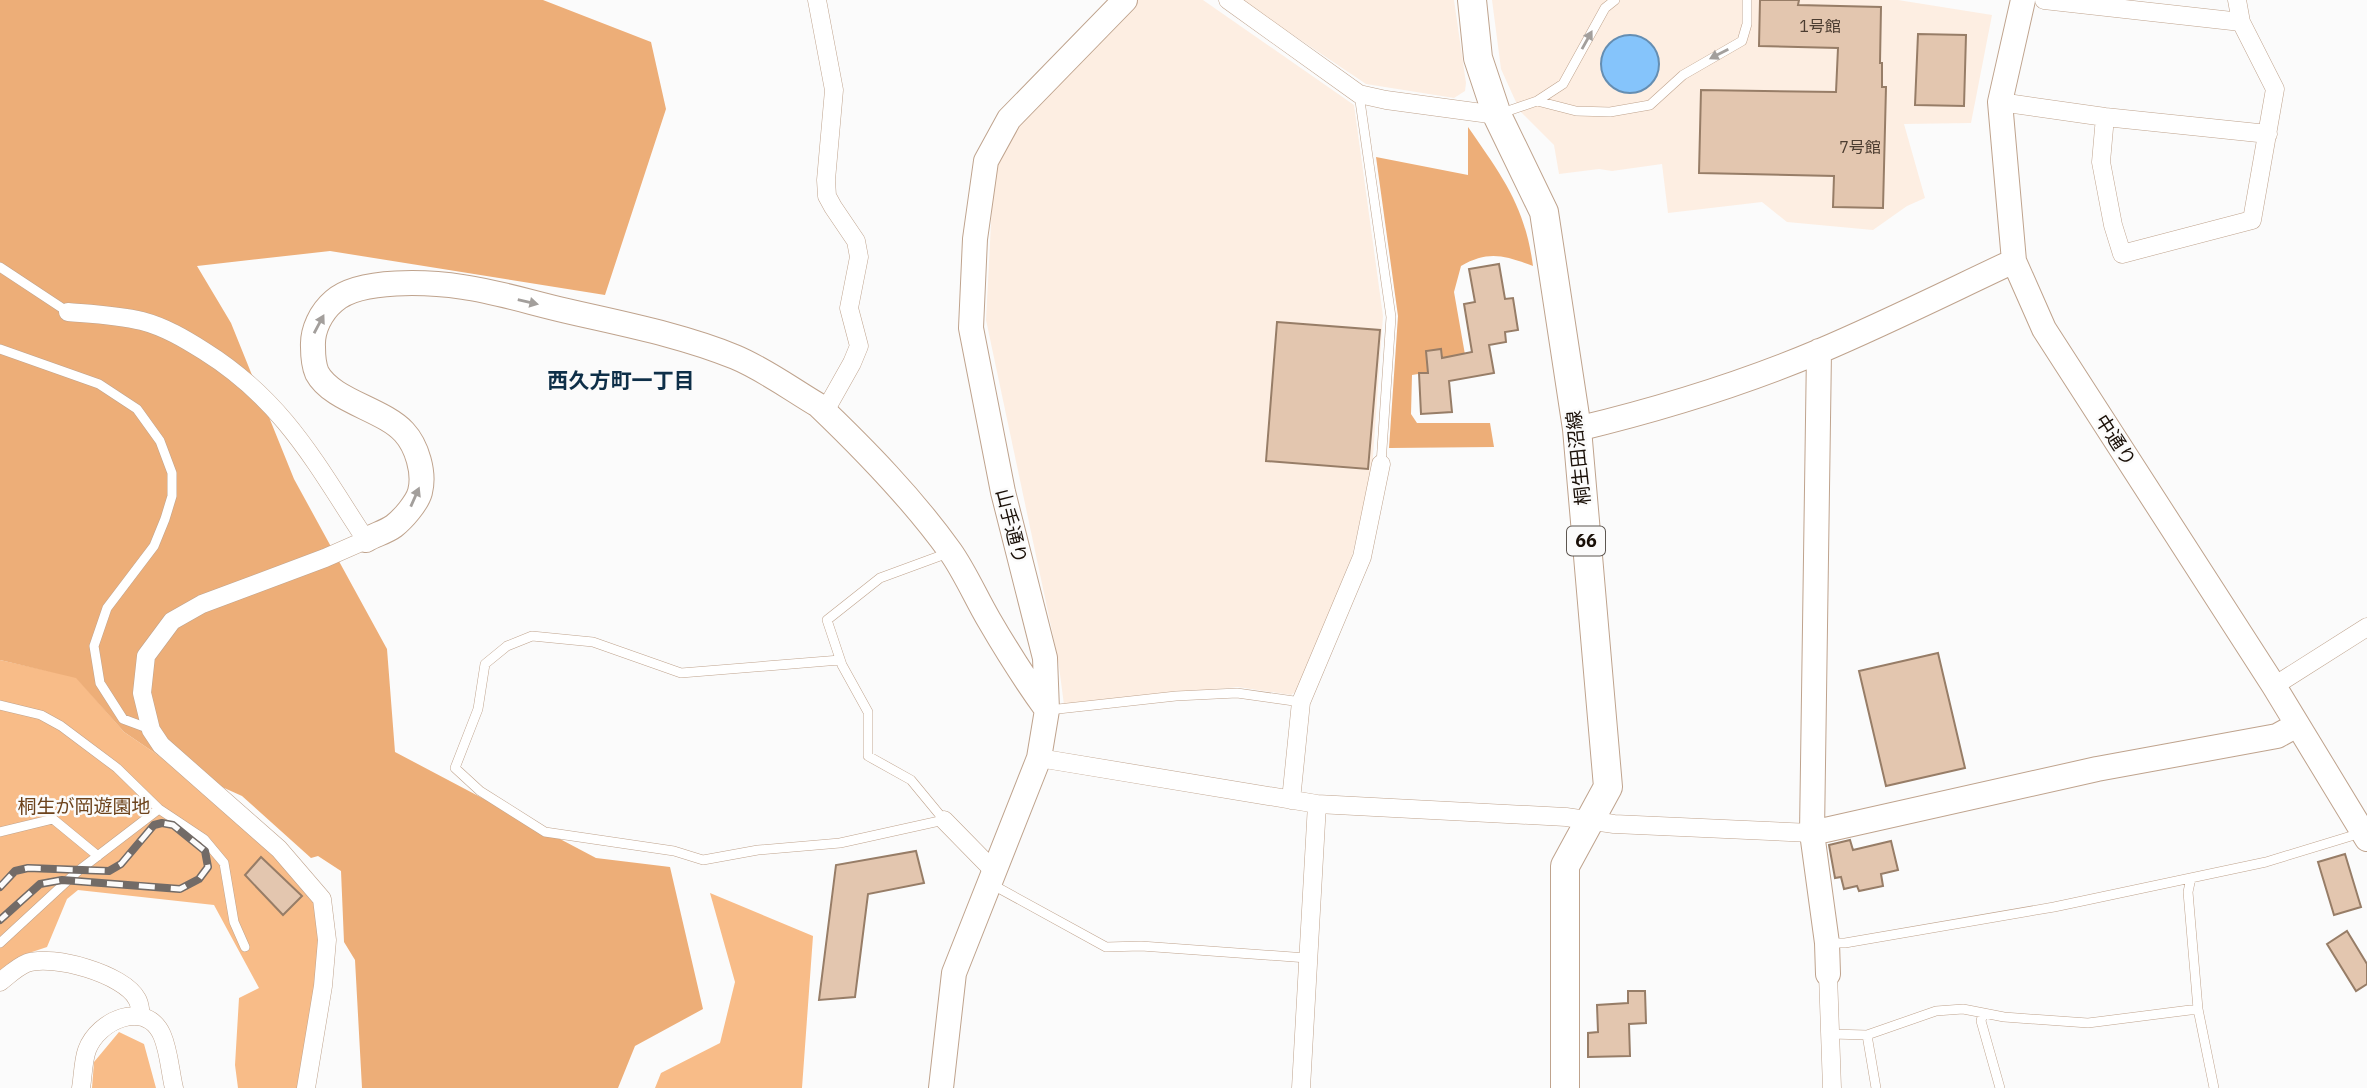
<svg xmlns="http://www.w3.org/2000/svg" width="2367" height="1088" font-family="'IBM Plex Sans','Noto Sans JP',sans-serif">
  <style>
    .built { fill: #fdeee2 }
    .green { fill: #f8bc88 }
    .forest { fill: #edae78 }
    .water { fill: #85c4fb; stroke: #658eb2; stroke-width: 2 }
    .building { fill: #e3c6af; stroke: #977d67; stroke-width: 2 }
    .lines { fill: none; stroke-linecap: round; stroke-linejoin: round }
    .lane-casing { stroke: #bfa38d; stroke-width: 10 }
    .street-casing { stroke: #bfa38d; stroke-width: 19 }
    .secondary-casing { stroke: #bfa38d; stroke-width: 26 }
    .primary-casing { stroke: #bfa38d; stroke-width: 30 }
    .lane { stroke: #fff; stroke-width: 9 }
    .street { stroke: #fff; stroke-width: 18 }
    .secondary { stroke: #fff; stroke-width: 24 }
    .primary { stroke: #fff; stroke-width: 28 }
    .rail-casing { stroke: #726b67; stroke-width: 8 }
    .rail { stroke: #fbfbfb; stroke-width: 5; stroke-dasharray: 16; stroke-linecap: butt }
    .oneway { fill: #a39f9c }
    .labels { text-anchor: middle; stroke-width: 5; stroke-linejoin: round; paint-order: stroke }
    .number-label { font-size: 16px; fill: #4c3d31 }
    .shield { fill: #fbfbfb; stroke: #5d5650; stroke-width: 2 }
    .shield-label { font-size: 18px; font-weight: bold; fill: #190f07 }
    .street-label { font-size: 19px; fill: #190f07; stroke: #fbfbfb }
    .park-label { font-size: 19px; fill: #6d431c; stroke: #fbfbfb }
    .neighbourhood-label { font-size: 21px; font-weight: bold; fill: #0e2f48; stroke: #fbfbfb }
  </style>
  <rect width="100%" height="100%" fill="#fbfbfb"/>
  <!-- built -->
  <path class="built" d="M1136 0H1203L1354 105 1383 316 1372 470 1352 556 1298 690 1291 695 1238 687 1064 705 1058 659 986 320 994 166 1016 127Z
    M1241 0H1454L1466 83 1465 91 1454 98 1366 84Z
    M1492 0H1898L1992 15 1971 123 1904 124 1925 198 1907 206 1873 230 1787 222 1762 202 1668 213 1662 164 1612 171 1599 169 1559 174 1554 145 1520 111 1501 69Z"/>
  <!-- green -->
  <path class="green" d="M0 660 76 677 124 732 171 764 258 839 316 901 321 946 299 1088H238L235 1065 239 998 259 988 214 905 78 890 67 899 47 947 23 955 0 973Z
    M710 893 813 936 802 1088H655L661 1073 720 1043 735 982Z
    M119 1032 144 1044 156 1088H92L94 1062Z"/>
  <!-- forest -->
  <path class="forest" d="M0 0H543L651 42 666 109 605 295 330 251 197 266 231 323 294 479 387 649 395 752 596 858 670 867 703 1009 635 1046 618 1088H362L355 960 344 942 341 871 318 856 311 858 242 796 171 764 124 732 76 678 0 660Z
    M1468 127C1502 176 1525 206 1533 266 1505 256 1489 250 1461 266L1454 292 1467 366 1412 375 1411 414 1417 423H1490L1494 447 1389 448 1398 316 1376 157 1468 175Z"/>
  <!-- water -->
  <path class="water" d="M1601 64a29 29 0 1 1 58 0a29 29 0 1 1-58 0Z"/>
  <!-- building -->
  <path class="building" d="M1760 0H1799L1798 5 1881 7 1880 63H1882V87H1886L1883 208 1833 207 1834 176 1699 173 1701 90 1836 92 1838 48 1759 46Z
    M1918 34 1966 35 1964 106 1915 105Z
    M1499 264 1505 299 1513 298 1518 330 1505 332 1506 342 1489 345 1494 373 1449 381 1452 412 1421 414 1419 373H1428L1426 351 1441 349 1442 358 1472 352 1464 304 1475 302 1469 269Z
    M1277 322 1380 330 1368 469 1266 461Z
    M1938 653 1965 768 1886 786 1859 671Z
    M1850 840 1853 850 1891 841 1898 870 1881 874 1883 886 1859 891 1857 886 1844 889 1841 877 1835 878 1829 845Z
    M916 851 924 883 868 894 855 997 819 1000 836 865Z
    M2345 854 2361 907 2334 915 2318 862Z
    M261 857 302 896 283 915 245 875Z
    M2347 931 2367 964V984L2356 991 2327 944Z
    M1628 991H1645L1646 1023 1629 1024 1630 1056 1588 1057V1033L1598 1032 1597 1005 1628 1003Z"/>
  <g class="lines">
    <defs>
      <path id="lane" d="M1359 94 1391 317 1381 464
        M1537 101 1576 111 1610 112 1650 105 1683 75 1742 41 1747 24V0
        M1502 113 1537 101 1563 84 1605 8 1615 0
        M0 267 68 312
        M0 349 99 384 137 409 160 441 172 473V496L165 519 154 546 107 608 94 646 100 683 123 719 150 729
        M840 660 681 673 593 642 532 636 507 646 485 664 478 709 455 768 480 791 545 832 674 851 703 860 758 850 840 843 944 820 911 780 868 756V712L842 665 827 620 880 578 948 553
        M0 705 41 715 61 726 117 768 159 809 204 839 224 863 234 922 245 947
        M1049 710 1176 696 1237 693 1301 702
        M0 832 53 819 98 856
        M2191 878 2188 892 2198 1009 2214 1088
        M993 885 1106 947 1141 946 1307 958
        M0 943 78 871 159 809
        M1827 943H1845L2054 907 2266 862 2361 833
        M1983 1013 1981 1021 2000 1088
        M1831 1034 1867 1035 1936 1011 1963 1009 2004 1017 2088 1023 2198 1009
        M1867 1035 1876 1088"/>
      <path id="street" d="M817 0 834 90 826 180 827 196 833 207 856 241 859 257 849 308 859 346 852 363 825 411
        M1228 0 1359 94 1386 100 1497 115
        M2044 0 2241 22
        M2000 102 2105 117 2268 134
        M2105 117 2101 162 2113 225 2122 254 2252 220 2275 89 2241 22 2237 0
        M68 312C93 314 118 315 142 321 165 327 185 339 204 351 284 401 316 464 366 540L325 558 202 604 172 621 146 656 142 693 151 730 161 745 279 849 322 899 327 940 323 986 306 1088
        M2274 686 2367 627
        M1039 758 1317 804 1566 817 1614 824 1812 833
        M1291 800 1301 702 1362 557 1381 464
        M944 820 993 870
        M1828 974 1832 1088
        M0 982C9 975 17 967 27 963 53 954 124 974 137 999 140 1004 140 1010 141 1015
        M81 1088C83 1076 83 1061 87 1050 98 1020 146 999 162 1035 169 1051 170 1071 174 1088
        M1301 1088 1317 804"/>
      <path id="secondary" d="M2023 0 2000 102 2014 261 2044 329 2274 686 2367 839
        M1819 351 1812 833 1827 943 1828 974
        M1577 429C1660 409 1742 384 1820 351 1886 323 1950 291 2014 261
        M366 540C374 535 386 532 394 526 403 519 417 503 420 492 425 473 417 446 404 432 383 409 332 401 317 373 314 366 313 355 313 347 312 330 321 312 334 301 360 278 430 282 463 287 498 292 532 303 567 311 623 324 681 335 735 357 764 369 791 389 818 405 865 450 912 498 950 551 965 572 976 598 989 620 1007 651 1026 681 1047 710
        M1812 833 2097 769 2277 736 2297 725
        M941 1088 954 973 1039 758 1047 710 1045 658 1003 492 971 328 975 239 986 161 1009 119 1125 0"/>
      <path id="primary" d="M1472 0 1478 58 1497 115 1544 212 1577 429 1608 787 1565 866V1088"/>
    </defs>
    <!-- lane casing -->
    <use href="#lane" class="lane-casing"/>
    <!-- street casing -->
    <use href="#street" class="street-casing"/>
    <!-- secondary casing -->
    <use href="#secondary" class="secondary-casing"/>
    <!-- primary casing -->
    <use href="#primary" class="primary-casing"/>
    <!-- lane -->
    <use href="#lane" class="lane"/>
    <!-- street -->
    <use href="#street" class="street"/>
    <!-- secondary -->
    <use href="#secondary" class="secondary"/>
    <!-- primary -->
    <use href="#primary" class="primary"/>
    <defs>
      <path id="rail" d="M0 887 15 871 28 868 109 871 121 864 154 825 162 823 173 825 205 851 208 867 199 879 180 889 62 880 40 884 0 920"/>
    </defs>
    <!-- rail casing -->
    <use href="#rail" class="rail-casing"/>
    <!-- rail -->
    <use href="#rail" class="rail"/>
  </g>
  <!-- one-way arrows -->
  <defs><path id="oneway-solid" d="M-6-.8H1V-3.2L6.5 0L1 3.2V.8H-6Z" transform="scale(1.75)"/></defs>
  <g class="oneway">
    <use href="#oneway-solid" transform="translate(1587 40) rotate(-61)"/>
    <use href="#oneway-solid" transform="translate(1719 54) rotate(153)"/>
    <use href="#oneway-solid" transform="translate(528 302) rotate(13)"/>
    <use href="#oneway-solid" transform="translate(319 324) rotate(-62)"/>
    <use href="#oneway-solid" transform="translate(415 497) rotate(-66)"/>
  </g>
  <g class="labels">
    <!-- number labels -->
    <g class="number-label">
      <text x="1820" y="32">1号館</text>
      <text x="1860" y="153">7号館</text>
    </g>
    <!-- shield labels -->
    <rect class="shield" x="1567" y="526.5" width="38" height="29" rx="5"/>
    <g class="shield-label">
      <text x="1586" y="547">66</text>
    </g>
    <!-- street labels -->
    <g class="street-label">
      <text transform="translate(2116 440) rotate(57)" y="7">中通り</text>
      <text transform="translate(1578 458) rotate(-96)" y="7">桐生田沼線</text>
      <text transform="translate(1012 526) rotate(76)" y="7">山手通り</text>
    </g>
    <!-- park labels -->
    <g class="park-label">
      <text x="84" y="813">桐生が岡遊園地</text>
    </g>
    <!-- neighbourhood labels -->
    <g class="neighbourhood-label">
      <text x="621" y="388">西久方町一丁目</text>
    </g>
  </g>
</svg>
